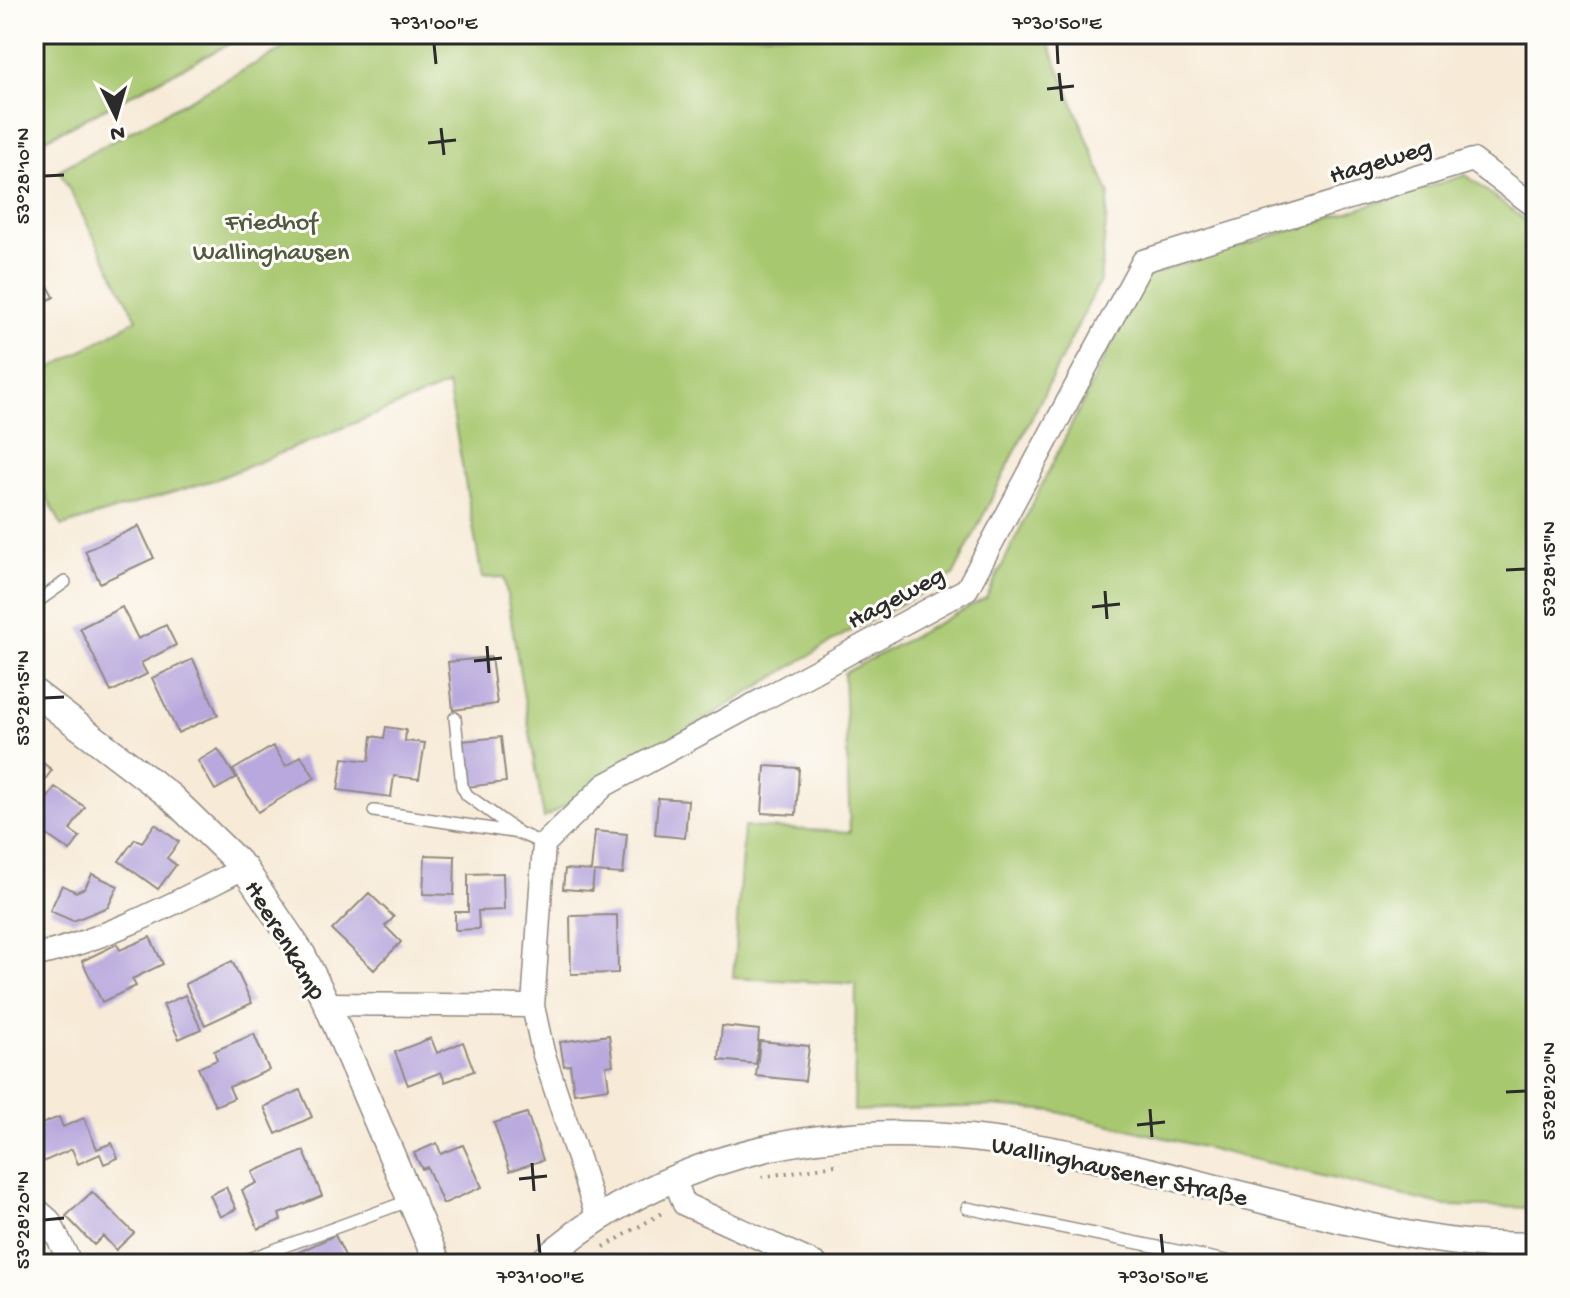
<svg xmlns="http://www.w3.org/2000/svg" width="1570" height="1298" font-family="'Gochi Hand',sans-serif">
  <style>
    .green { fill: #a8c870; stroke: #6a7a4e; stroke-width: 2 }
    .building { fill: #b8a8dd }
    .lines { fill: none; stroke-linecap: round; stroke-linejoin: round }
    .service-casing { stroke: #918a81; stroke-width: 14 }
    .minor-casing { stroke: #918a81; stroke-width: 25 }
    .tertiary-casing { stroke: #918a81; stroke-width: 29 }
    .path { stroke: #918a81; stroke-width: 4; stroke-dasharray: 2 6; stroke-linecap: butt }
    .service { stroke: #fff; stroke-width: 11 }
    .minor { stroke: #fff; stroke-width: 22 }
    .tertiary { stroke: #fff; stroke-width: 26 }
    .ticks { fill: none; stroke: #2b2b2b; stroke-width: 3 }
    .labels { text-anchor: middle; stroke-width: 6; stroke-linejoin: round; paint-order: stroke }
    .street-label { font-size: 26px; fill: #2b2b2b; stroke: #fdfcf7 }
    .park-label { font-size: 26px; fill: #505a40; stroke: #fdfcf7 }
    .neatline { fill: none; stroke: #2b2b2b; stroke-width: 3 }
    .ticks-label { font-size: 20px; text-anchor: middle; fill: #2b2b2b }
  </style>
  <rect width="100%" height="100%" fill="#fdfcf7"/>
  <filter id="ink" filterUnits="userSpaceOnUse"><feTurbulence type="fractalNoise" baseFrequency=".0125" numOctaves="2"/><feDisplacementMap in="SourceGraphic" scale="16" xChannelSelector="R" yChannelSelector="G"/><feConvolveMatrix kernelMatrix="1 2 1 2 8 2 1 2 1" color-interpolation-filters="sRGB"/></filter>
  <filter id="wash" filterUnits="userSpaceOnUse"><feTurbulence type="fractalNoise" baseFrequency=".006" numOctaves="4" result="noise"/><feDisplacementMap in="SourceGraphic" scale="32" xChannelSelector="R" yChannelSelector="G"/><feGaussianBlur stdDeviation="1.8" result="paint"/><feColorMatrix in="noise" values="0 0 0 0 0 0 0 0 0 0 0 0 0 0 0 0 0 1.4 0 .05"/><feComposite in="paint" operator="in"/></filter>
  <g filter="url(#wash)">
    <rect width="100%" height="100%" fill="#f7ead7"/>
    <!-- green -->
    <path class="green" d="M34 34H248L34 145Z
      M310 34H1045L1109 193 1100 281 953 576 843 635 544 818 504 577 482 578 448 385 217 479 62 526 34 472V378L137 319 59 170Z
      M1466 175 1536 229V1208L1446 1206 1054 1111 991 1106 854 1111 856 984 733 978 744 827 850 832 844 673 986 598 1145 276Z"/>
    <g id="blocks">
      <!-- building -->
      <path class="building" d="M34 260 54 297 34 308Z
        M139 526 154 558 100 583 85 551Z
        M122 607 138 639 166 625 176 645 141 663 147 674 111 692 80 628Z
        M491 657 497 704 453 710 448 662Z
        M193 659 218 715 178 733 152 678Z
        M386 727 406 730 405 741 425 743 419 779 394 776 391 797 338 790 343 758 369 761 372 736 384 738Z
        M501 737 506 782 467 787 462 741Z
        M273 746 286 766 301 756 315 778 258 812 233 770Z
        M218 749 236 778 215 790 198 761Z
        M34 756 52 770 34 794Z
        M765 766 799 768 796 815 762 813Z
        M55 787 85 807 70 830 80 837 70 851 34 826V819Z
        M658 798 688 800 685 838 655 835Z
        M155 824 179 842 167 858 176 865 158 889 119 861 135 839 142 842Z
        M595 831 627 834 623 874 594 872 592 891 563 889 565 869 591 871Z
        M425 855 455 856 454 895 423 894Z
        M503 873 504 910 478 911 479 929 455 930V912H468V874Z
        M92 874 118 886 108 907 73 921 50 911 62 885 76 892 85 888Z
        M369 893 394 917 385 926 401 942 374 970 332 930Z
        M617 915 618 973 571 974 570 916Z
        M150 937 163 964 132 979 136 986 102 1002 82 961 117 944 120 950Z
        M232 961 252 1003 205 1025 185 984Z
        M185 995 201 1029 179 1039 163 1005Z
        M722 1026 759 1030 756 1064 719 1060Z
        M254 1034 269 1070 229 1087 234 1098 215 1106 198 1068 217 1060 214 1051Z
        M609 1035 613 1065 606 1066 609 1088 574 1093 570 1065 564 1066 560 1042Z
        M431 1038 437 1053 463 1042 474 1071 445 1082 441 1072 408 1085 395 1052Z
        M760 1041 809 1046 805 1081 756 1076Z
        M300 1090 312 1117 276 1134 264 1107Z
        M527 1113 543 1160 510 1171 494 1123Z
        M59 1117 63 1127 84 1118 97 1149 112 1143 118 1158 104 1164 100 1154 78 1164 72 1149 38 1164 34 1155V1127Z
        M437 1143 441 1154 463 1145 482 1187 443 1204 427 1167 422 1169 414 1153Z
        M304 1151 322 1196 279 1214 281 1220 258 1229 242 1190 257 1183 252 1172Z
        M226 1187 236 1209 220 1217 210 1195Z
        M92 1192 134 1233 116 1250 103 1236 94 1245 66 1216Z
        M335 1235 349 1264H274Z"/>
    </g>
  </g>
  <g filter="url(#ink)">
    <use href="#blocks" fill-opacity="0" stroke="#918a81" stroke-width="2"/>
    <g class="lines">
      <defs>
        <path id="service" d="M34 604 65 582
          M455 718 462 786 467 795 519 833
          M374 811 519 833 544 844
          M967 1208 1241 1264
          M244 1264 249 1259 411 1200"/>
        <path id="minor" d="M34 956C109 939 176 902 244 868
          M327 1004 533 1006
          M674 1177 684 1204 816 1264
          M34 1207 49 1220 71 1264
          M598 1219 543 1052 533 1006 544 844 605 785 967 589 1143 261 1473 160 1536 207"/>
        <path id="tertiary" d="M34 692 170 796 244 868 302 954 327 1004 438 1264
          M540 1264C588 1219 649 1186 711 1164 904 1098 1085 1155 1274 1203 1359 1224 1448 1250 1536 1245"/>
      </defs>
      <!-- service casing -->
      <use href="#service" class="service-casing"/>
      <!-- minor casing -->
      <use href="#minor" class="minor-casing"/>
      <!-- tertiary casing -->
      <use href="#tertiary" class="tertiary-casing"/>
      <!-- path -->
      <path class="path" d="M762 1177 841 1164
        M604 1247 662 1213"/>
      <!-- service -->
      <use href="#service" class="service"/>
      <!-- minor -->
      <use href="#minor" class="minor"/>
      <!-- tertiary -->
      <use href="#tertiary" class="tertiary"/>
    </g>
  </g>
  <!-- ticks -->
  <path class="ticks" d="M434 44 436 64M1057 44 1058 64M1059 73 1062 101M1047 89 1074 86M441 128 444 155M428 143 456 140M44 176 64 175M1506 570 1526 569M1105 591 1107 619M1092 607 1120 604M487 646 489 673M474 661 502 658M44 698 64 697M1506 1092 1526 1091M1150 1109 1152 1137M1137 1125 1165 1122M532 1163 534 1191M519 1179 547 1176M44 1220 64 1218M538 1234 540 1254M1161 1234 1163 1254"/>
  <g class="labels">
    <!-- street labels -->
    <g class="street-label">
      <text transform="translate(1380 159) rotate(-17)" y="9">Hageweg</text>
      <text transform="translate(895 596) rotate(-28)" y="9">Hageweg</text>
      <text transform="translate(287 939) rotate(59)" y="9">Heerenkamp</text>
      <text transform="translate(1120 1169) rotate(12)" y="9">Wallinghausener Straße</text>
    </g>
    <!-- park labels -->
    <g class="park-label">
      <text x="271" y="229">Friedhof<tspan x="271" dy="30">Wallinghausen</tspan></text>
    </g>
  </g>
  <!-- margin -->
  <rect width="1570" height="1298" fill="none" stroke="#fdfcf7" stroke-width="88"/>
  <!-- north arrow -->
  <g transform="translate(116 116) rotate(175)" stroke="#fdfcf7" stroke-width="6" paint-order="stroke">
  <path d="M0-6L14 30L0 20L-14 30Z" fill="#2b2b2b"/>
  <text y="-12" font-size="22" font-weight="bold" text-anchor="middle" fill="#2b2b2b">N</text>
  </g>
  <rect x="44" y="44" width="1482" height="1210" class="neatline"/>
  <g class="ticks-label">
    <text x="434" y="29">7°31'00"E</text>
    <text x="1057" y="29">7°30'50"E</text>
    <text transform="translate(22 176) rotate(-90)" y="7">53°28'10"N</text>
    <text transform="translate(1548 569) rotate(-90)" y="7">53°28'15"N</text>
    <text transform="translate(22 698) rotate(-90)" y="7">53°28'15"N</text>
    <text transform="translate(1548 1091) rotate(-90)" y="7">53°28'20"N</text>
    <text transform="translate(22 1220) rotate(-90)" y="7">53°28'20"N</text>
    <text x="540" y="1283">7°31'00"E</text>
    <text x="1163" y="1283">7°30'50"E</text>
  </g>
</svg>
